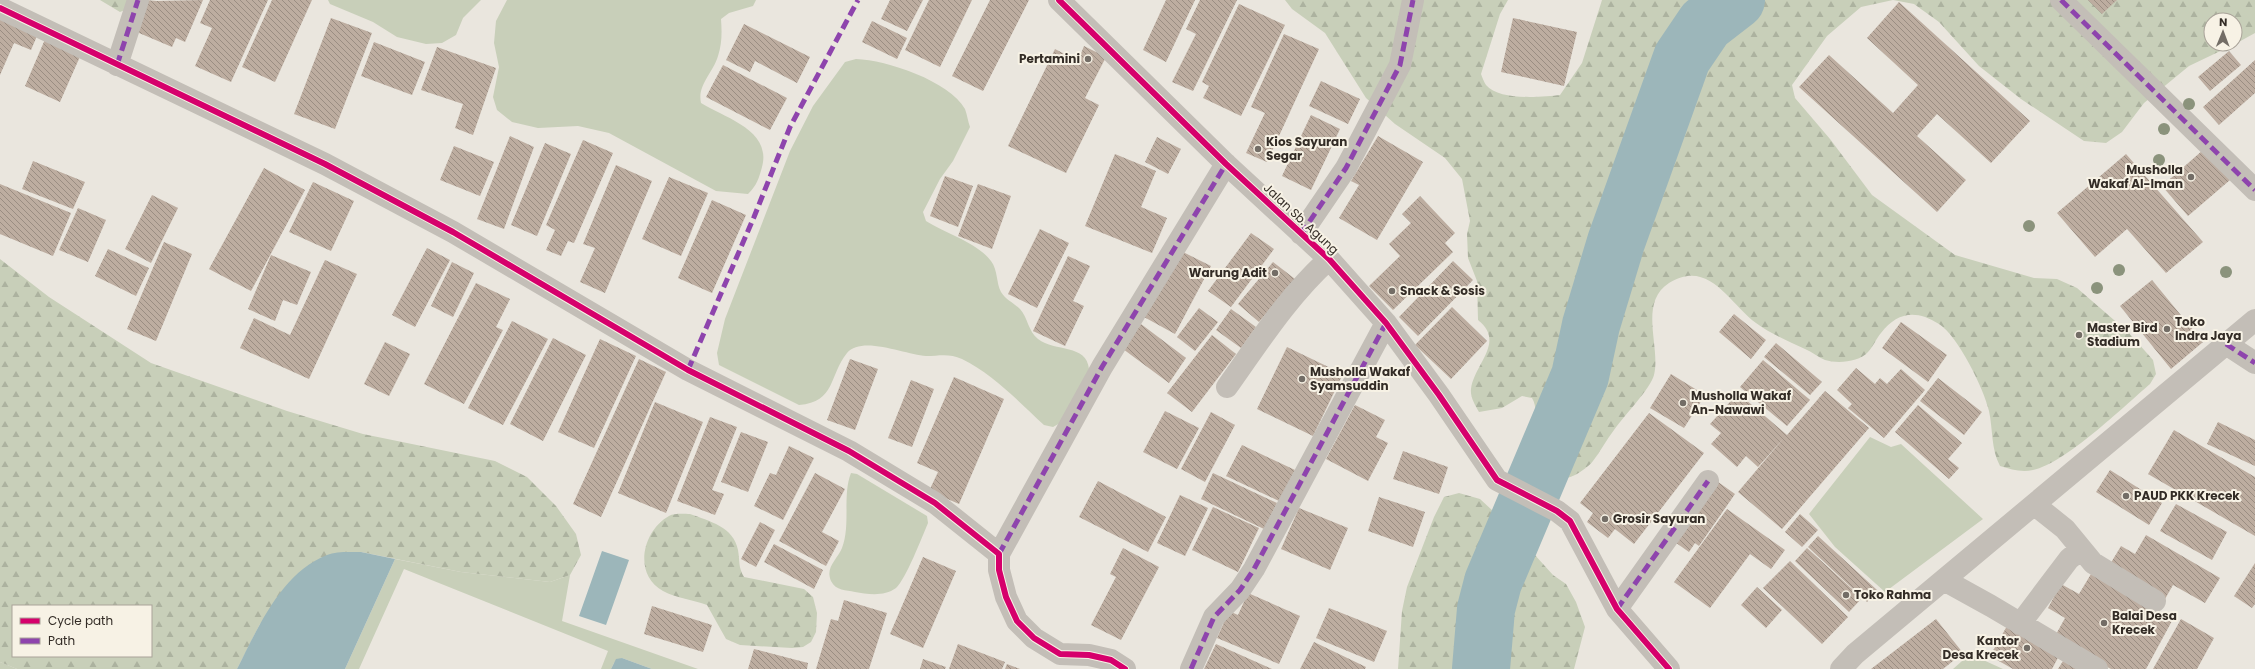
<svg xmlns="http://www.w3.org/2000/svg" width="2255" height="669" font-family="Poppins,sans-serif">
  <style>
    .grass { fill: #c8cfb9 }
    .forest { fill: url(#forest-firs); fill-rule: evenodd }
    .water { fill: #9cb6ba }
    .lines { fill: none; stroke-linecap: round; stroke-linejoin: round }
    .river { stroke: #9cb6ba; stroke-width: 58 }
    .building { fill: url(#building-back-hatch) }
    .minor { stroke: #c3beb7; stroke-width: 22 }
    .quiet { stroke: #8e44ad; stroke-width: 5; stroke-dasharray: 10 5; stroke-linecap: butt }
    .cycleway-casing { stroke: #f7f2e5; stroke-width: 8 }
    .cycleway { stroke: #d6006c; stroke-width: 6 }
    .tree { fill: #8b937c }
    .poi-dot { fill: #736d66; stroke: #f7f2e5; stroke-width: 1.5 }
    .labels { text-anchor: middle; stroke-width: 4; stroke-linejoin: round; paint-order: stroke }
    .poi-label { font-size: 12px; font-weight: bold; fill: #332c26; stroke: #f7f2e5; text-anchor: start }
    .street-label { font-size: 12px; fill: #332c26; stroke: #f7f2e5 }
  </style>
  <defs>
    <pattern id="forest-firs" width="22" height="20" patternUnits="userSpaceOnUse"><rect width="22" height="20" fill="#c8cfb9"/><path d="M5 1l3.5 6h-7zM16 11l3.5 6h-7z" fill="#acb29f"/></pattern>
    <pattern id="building-back-hatch" width="6" height="6" patternUnits="userSpaceOnUse"><rect width="6" height="6" fill="#bdada0"/><path d="M-1 5l2 2M0 0l6 6M5-1l2 2" fill="none" stroke="#9a8d82"/></pattern>
  </defs>
  <rect width="100%" height="100%" fill="#eae6de"/>
  <!-- grass -->
  <path class="grass" d="M328 0H481L463 18 456 35 442 43 426 44 397 37 373 22 330 4Z
    M507 0H756L753 6 729 13 721 19C722 32 722 44 718 56 713 73 697 85 701 103 725 118 772 130 762 167 759 178 757 185 748 194L716 191 609 133 578 126 538 128 512 122 497 110 493 97 499 67 494 43 496 21Z
    M856 59C887 60 949 81 965 109 967 114 968 122 970 127L953 161 940 179 923 212 926 221C945 233 978 243 991 261 998 270 996 283 1001 292 1006 300 1014 303 1020 309 1028 318 1028 331 1038 339 1055 352 1087 344 1089 369L1062 422 1053 427 1044 425C1019 402 993 374 962 359 949 353 939 356 926 356 906 355 862 335 847 353 829 375 836 402 799 405L719 365 717 353 725 319 790 151 813 106 845 62Z
    M1870 437 1891 447 1901 444 1983 519 1885 592 1835 547 1809 514Z
    M851 473 857 474 927 516 928 523C922 537 906 579 896 588 884 597 867 594 855 592 846 590 836 591 831 581 825 567 837 560 842 548 851 524 842 496 851 473Z
    M395 559 461 572 550 582 570 575 562 621 698 669H652L622 658 614 663 611 669H601L608 651 404 569 359 669H345Z
    M1970 654 2003 669H1953Z
    M0 662 17 669H0Z"/>
  <!-- forest -->
  <path class="forest" d="M100 0H139L137 5 120 12Z
    M1285 0H1508L1500 14 1481 74C1482 77 1484 82 1486 85 1499 101 1542 97 1560 95L1582 63 1602 0H2255V33L2235 44V20H2211V44H2235L2189 66 2144 103 2122 132 2106 143 2084 141 2021 99 1979 66 1939 22 1914 4 1893 0 1861 7 1827 36 1792 85 1795 98 1830 139 1872 195 1955 255 2034 278 2057 279 2077 288 2129 333 2153 360 2156 374 2150 384C2123 407 2066 463 2033 470 2021 473 2011 469 2000 466 1991 449 1993 430 1989 411 1984 389 1958 336 1939 324 1916 309 1897 312 1881 333 1876 339 1873 347 1868 352 1859 362 1838 364 1825 360 1818 357 1812 352 1805 349 1788 341 1771 334 1756 323 1729 303 1709 258 1669 283 1638 303 1661 347 1654 375 1651 388 1623 417 1614 430 1606 440 1601 451 1593 461 1589 466 1581 472 1575 475 1562 482 1544 478 1531 474 1528 462 1528 452 1530 440 1532 426 1540 412 1532 398L1522 396 1502 408 1479 412C1475 405 1470 397 1471 389 1474 364 1506 342 1478 320L1477 281 1468 258 1467 234 1470 221 1462 179 1445 158 1395 124 1366 98 1325 33 1292 9Z
    M0 259 49 297 151 363 287 411 363 434 495 461 527 477 556 506 576 534 581 555 570 575 550 582 461 572 361 552 260 624 237 669H17L0 662ZM13 606H151V656H13Z
    M1459 493 1480 499 1506 523 1553 575 1566 584 1576 602 1585 627 1574 669H1398L1402 611 1407 587 1434 517 1444 497Z
    M690 514C709 521 734 527 738 550 740 561 738 567 744 577L804 589 813 597 817 613 816 632 811 642 803 647 792 648 740 645 726 639 707 605C694 600 676 598 663 591 633 575 642 531 669 516 674 513 684 514 690 514Z"/>
  <!-- water -->
  <path class="water" d="M602 551 629 560 606 625 579 616Z
    M361 552 395 559 345 669H237C258 628 281 573 327 555 336 551 351 552 361 552Z
    M622 658 652 669H611L616 659Z"/>
  <g class="lines">
    <!-- river -->
    <path class="river" d="M1481 669 1486 609 1493 582 1580 376 1591 325 1616 242 1682 58 1705 24 1736 0"/>
  </g>
  <!-- building -->
  <path class="building" d="M145 0 157 1 203 0 185 42 176 38 172 47 132 30Z
    M210 0H268L231 82 195 66 212 28 200 23Z
    M272 0H312L275 82 242 67Z
    M890 0H923L907 31 881 19Z
    M929 0H972L940 67 905 50Z
    M990 0H1029L983 91 952 76Z
    M1166 0H1195L1166 62 1143 50Z
    M1200 0H1237L1193 91 1172 82 1196 34 1186 29Z
    M2088 0H2117L2102 14Z
    M1899 2 2030 121 1991 163 1937 114 1917 136 1966 180 1937 212 1799 87 1829 55 1893 113 1918 85 1867 38Z
    M1239 4 1285 25 1241 116 1203 98 1209 86 1202 82Z
    M0 12 40 29 31 50 14 43 0 75Z
    M331 18 372 33 335 129 294 114Z
    M1513 18 1577 32 1564 86 1501 72Z
    M872 21 907 38 897 59 862 42Z
    M744 24 810 57 797 83 755 61 750 72 726 60Z
    M1284 34 1319 49 1267 162 1246 153 1265 113 1251 107Z
    M46 37 82 52 60 102 25 86Z
    M374 42 425 62 412 95 361 76Z
    M1084 46 1106 57 1085 98 1099 105 1066 173 1008 146 1055 49 1078 61Z
    M437 47 496 68 473 135 455 128 463 104 421 90Z
    M2229 51 2241 65 2210 91 2198 77Z
    M2255 60V93L2219 125 2203 107Z
    M723 65 787 98 770 130 706 97Z
    M1321 81 1360 99 1348 124 1309 106Z
    M1311 115 1340 129 1311 190 1282 176Z
    M510 136 534 147 504 229 477 219Z
    M1378 136 1423 162 1377 240 1339 218 1359 185 1351 181Z
    M1157 137 1181 149 1168 174 1145 162Z
    M583 140 613 153 574 243 568 241 561 256 546 250 555 230 546 225Z
    M545 143 571 154 537 236 511 225Z
    M454 146 494 162 480 196 440 180Z
    M2203 150 2230 180 2188 216 2162 186Z
    M1115 154 1156 171 1141 207 1167 218 1152 253 1085 226Z
    M2126 154 2203 242 2166 273 2127 229 2095 257 2057 213Z
    M33 161 85 182 73 209 22 189Z
    M616 165 652 181 605 293 580 282 595 248 583 244Z
    M264 168 305 190 251 291 209 269Z
    M945 176 973 186 958 227 930 216Z
    M669 177 708 193 681 256 642 239Z
    M313 182 354 201 331 251 289 232Z
    M0 184 71 213 53 256 0 234Z
    M978 184 1011 196 992 249 958 236Z
    M152 195 178 208 151 263 125 249Z
    M1420 196 1455 233 1445 243 1453 252 1393 310 1369 286 1400 256 1389 244 1411 223 1402 214Z
    M712 200 746 215 712 293 678 278Z
    M78 208 106 220 88 262 59 250Z
    M1040 229 1069 243 1037 308 1008 294Z
    M1251 233 1274 249 1231 307 1208 291Z
    M164 242 192 254 156 341 127 329Z
    M427 248 450 260 415 327 392 315Z
    M108 249 149 268 136 296 95 276Z
    M1179 250 1211 266 1175 334 1144 317Z
    M271 255 311 272 297 305 283 300 275 321 248 309Z
    M1068 256 1090 266 1073 301 1084 306 1065 346 1033 331Z
    M325 260 357 274 309 379 240 348 254 318 290 335Z
    M1453 261 1473 280 1418 336 1399 317Z
    M452 262 474 273 453 317 431 306Z
    M1273 262 1295 279 1259 322 1238 304Z
    M2152 280 2203 342 2171 369 2120 306Z
    M476 283 510 299 496 327 503 330 464 404 424 384Z
    M1452 307 1487 341 1451 379 1415 345Z
    M1199 308 1218 322 1195 351 1177 337Z
    M1231 309 1256 327 1241 348 1216 330Z
    M1734 314 1766 340 1751 359 1719 332Z
    M512 321 548 339 503 425 468 408Z
    M1901 322 1947 355 1928 382 1882 348Z
    M1141 324 1186 358 1169 383 1123 349Z
    M1212 335 1236 354 1192 412 1167 393Z
    M553 338 586 355 543 441 510 424Z
    M600 339 636 356 594 448 558 432Z
    M385 342 410 354 389 396 364 384Z
    M1776 343 1822 382 1810 395 1764 357Z
    M1287 347 1343 374 1313 436 1257 409Z
    M639 359 666 372 601 517 573 504Z
    M850 359 878 369 855 430 827 420Z
    M1763 360 1810 400 1787 426 1740 387Z
    M1856 368 1875 384 1880 378 1887 384 1901 369 1925 390 1884 438 1848 408 1852 404 1837 390Z
    M1671 374 1705 395 1684 428 1650 408Z
    M954 377 1004 399 959 504 929 491 938 472 917 463Z
    M1938 378 1982 412 1964 435 1920 401Z
    M911 380 934 389 912 447 888 438Z
    M1825 391 1869 428 1782 529 1738 492 1783 439 1758 467 1746 456 1737 467 1711 444 1721 433 1710 424 1738 393 1787 435Z
    M655 402 703 422 666 513 618 493Z
    M1355 405 1385 420 1376 437 1388 443 1368 481 1326 459Z
    M1918 405 1962 443 1948 459 1959 468 1949 479 1895 432Z
    M1165 411 1199 428 1177 469 1143 452Z
    M1211 412 1235 425 1205 482 1181 469Z
    M1649 413 1704 453 1634 544 1615 529 1608 538 1587 522 1593 513 1580 503Z
    M710 417 737 427 712 490 724 494 715 515 677 501Z
    M2218 422 2255 440V466L2207 444Z
    M2174 430 2255 477V536L2148 474Z
    M741 432 768 442 748 492 721 482Z
    M1242 445 1295 470 1279 501 1226 476Z
    M789 446 814 458 783 520 754 506 770 473 776 475Z
    M1403 451 1448 467 1439 494 1393 479Z
    M2110 470 2162 503 2149 525 2096 492Z
    M815 473 845 489 822 532 839 541 826 566 779 541Z
    M1213 473 1277 503 1264 529 1201 499Z
    M1714 479 1735 494 1699 546 1695 543 1689 552 1672 540Z
    M1098 481 1166 517 1148 552 1079 517Z
    M1180 495 1208 508 1185 556 1157 543Z
    M1379 497 1425 512 1413 547 1368 531Z
    M2176 504 2227 532 2212 560 2160 531Z
    M1213 507 1259 528 1238 572 1192 550Z
    M1299 508 1348 528 1330 570 1281 549Z
    M1727 509 1785 550 1771 569 1750 554 1710 608 1674 582Z
    M1800 514 1818 530 1802 547 1785 532Z
    M760 522 775 530 756 567 741 559Z
    M2146 535 2220 578 2205 603 2173 585 2165 599 2109 566 2121 546 2135 554Z
    M1818 536 1877 590 1867 602 1808 547Z
    M774 544 823 570 814 589 764 562Z
    M1123 548 1159 567 1121 640 1091 625 1116 577 1110 574Z
    M1807 548 1862 598 1849 612 1795 561Z
    M923 557 956 571 923 648 890 634Z
    M1790 561 1848 617 1822 644 1763 588Z
    M2255 563V604L2252 608 2234 596Z
    M2091 574 2173 619 2146 669H2111L2054 638 2065 618 2048 608 2061 584 2079 594Z
    M1757 587 1782 610 1766 628 1741 605Z
    M1248 593 1300 616 1279 664 1217 638 1229 611 1238 615Z
    M844 600 887 613 869 669H816L831 619 838 621Z
    M652 606 712 625 703 652 644 634Z
    M1329 608 1387 631 1374 662 1316 638Z
    M1936 619 1963 653 1943 669H1871Z
    M2181 619 2214 638 2197 669H2153Z
    M2007 626 2060 654 2052 669H2013L1990 656Z
    M1314 642 1366 667 1365 669H1300Z
    M958 644 1005 662 1002 669H949Z
    M1216 644 1272 669H1204Z
    M754 649 808 663 807 669H748Z
    M923 659 946 667 945 669H920Z
    M2063 661 2077 669H2058Z
    M1007 664 1020 669H1005Z"/>
  <g class="lines">
    <!-- minor -->
    <path class="minor" d="M1059 0 1226 164 1329 259 1386 323 1439 395 1497 480 1557 511 1570 521 1617 609 1669 669
      M2061 0 2255 190
      M0 8 325 164 453 232 688 370 849 451 935 503 999 554V570L1006 597 1017 621 1034 638 1060 654 1089 655 1111 660 1125 669
      M117 65 138 0
      M1301 234 1346 168 1400 65 1413 0
      M2226 344 2255 363
      M1227 387C1259 342 1288 296 1329 259
      M2035 505 2065 529 2093 563 2155 601
      M999 554 1102 367 1226 164
      M1944 580 1991 606 2097 669
      M1617 609 1708 481
      M2020 624 2069 559 2080 550
      M1191 669 1214 617 1240 590 1254 569 1386 323
      M1841 669 1855 654 2255 320"/>
    <!-- quiet -->
    <path class="quiet" d="M2061 0 2255 190
      M117 65 138 0
      M1301 234 1346 168 1400 65 1413 0
      M2226 344 2255 363
      M688 370 754 217 790 127 858 0
      M999 554 1102 367 1226 164
      M1617 609 1708 481
      M1191 669 1214 617 1240 590 1254 569 1386 323"/>
    <defs>
      <path id="cycleway" d="M1059 0 1226 164 1329 259 1386 323 1439 395 1497 480 1557 511 1570 521 1617 609 1669 669
        M0 8 325 164 453 232 688 370 849 451 935 503 999 554V570L1006 597 1017 621 1034 638 1060 654 1089 655 1111 660 1125 669"/>
    </defs>
    <!-- cycleway casing -->
    <use href="#cycleway" class="cycleway-casing"/>
    <!-- cycleway -->
    <use href="#cycleway" class="cycleway"/>
  </g>
  <!-- trees -->
  <g class="tree">
    <circle cx="2189" cy="104" r="6"/>
    <circle cx="2164" cy="129" r="6"/>
    <circle cx="2159" cy="160" r="6"/>
    <circle cx="2029" cy="226" r="6"/>
    <circle cx="2119" cy="270" r="6"/>
    <circle cx="2226" cy="272" r="6"/>
    <circle cx="2097" cy="288" r="6"/>
  </g>
  <!-- markers -->
  <g class="poi-dot">
    <circle cx="1088" cy="59" r="4"/>
    <circle cx="1258" cy="149" r="4"/>
    <circle cx="2191" cy="177" r="4"/>
    <circle cx="1275" cy="273" r="4"/>
    <circle cx="1392" cy="291" r="4"/>
    <circle cx="2167" cy="329" r="4"/>
    <circle cx="2079" cy="335" r="4"/>
    <circle cx="1302" cy="379" r="4"/>
    <circle cx="1683" cy="403" r="4"/>
    <circle cx="2126" cy="496" r="4"/>
    <circle cx="1605" cy="519" r="4"/>
    <circle cx="1846" cy="595" r="4"/>
    <circle cx="2104" cy="623" r="4"/>
    <circle cx="2027" cy="648" r="4"/>
  </g>
  <g class="labels">
    <!-- poi labels -->
    <g class="poi-label">
      <text x="1080" y="63" text-anchor="end">Pertamini</text>
      <text x="1266" y="146">Kios Sayuran<tspan x="1266" dy="14">Segar</tspan></text>
      <text x="2183" y="174" text-anchor="end">Musholla<tspan x="2183" dy="14">Wakaf Al-Iman</tspan></text>
      <text x="1267" y="277" text-anchor="end">Warung Adit</text>
      <text x="1400" y="295">Snack &amp; Sosis</text>
      <text x="2175" y="326">Toko<tspan x="2175" dy="14">Indra Jaya</tspan></text>
      <text x="2087" y="332">Master Bird<tspan x="2087" dy="14">Stadium</tspan></text>
      <text x="1310" y="376">Musholla Wakaf<tspan x="1310" dy="14">Syamsuddin</tspan></text>
      <text x="1691" y="400">Musholla Wakaf<tspan x="1691" dy="14">An-Nawawi</tspan></text>
      <text x="2134" y="500">PAUD PKK Krecek</text>
      <text x="1613" y="523">Grosir Sayuran</text>
      <text x="1854" y="599">Toko Rahma</text>
      <text x="2112" y="620">Balai Desa<tspan x="2112" dy="14">Krecek</tspan></text>
      <text x="2019" y="645" text-anchor="end">Kantor<tspan x="2019" dy="14">Desa Krecek</tspan></text>
    </g>
    <!-- street labels -->
    <g class="street-label">
      <text transform="translate(1301 219) rotate(43)" y="4">Jalan Sb. Agung</text>
    </g>
  </g>
  <!-- legend -->
  <rect x="12" y="605" width="140" height="52" fill="#f7f2e5" stroke="#a9a399"/>
  <rect x="20" y="618" width="20" height="6" fill="#d6006c" stroke="#a9a399"/>
  <text x="48" y="625" font-size="12" fill="#332c26">Cycle path</text>
  <rect x="20" y="638" width="20" height="6" fill="#8e44ad" stroke="#a9a399"/>
  <text x="48" y="645" font-size="12" fill="#332c26">Path</text>
  <!-- north arrow -->
  <g transform="translate(2223 32) rotate(1)"><circle r="19" fill="#f7f2e5" stroke="#a9a399"/>
  <path d="M0-3L7 15L0 10L-7 15Z" fill="#736d66"/>
  <text y="-6" font-size="11" font-weight="bold" text-anchor="middle" fill="#332c26">N</text>
  </g>
</svg>
